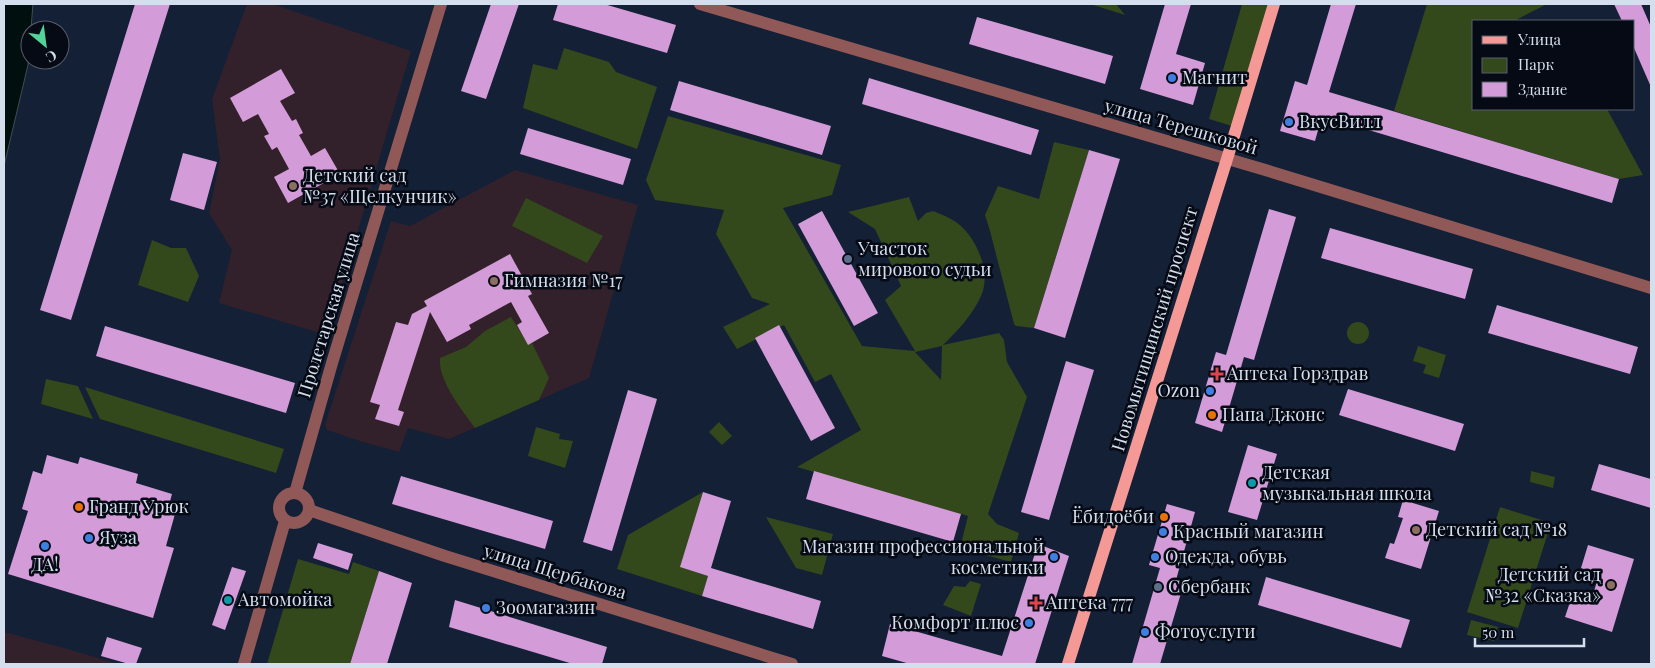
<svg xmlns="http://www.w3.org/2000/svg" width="1655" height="668" font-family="'Playfair Display',serif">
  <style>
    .education { fill: #32212b }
    .green { fill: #33481b; fill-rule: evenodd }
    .water { fill: #020f0f; stroke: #414d52 }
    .building { fill: #d39bd7 }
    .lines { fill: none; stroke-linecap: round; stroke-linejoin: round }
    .minor { stroke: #905957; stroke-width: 12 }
    .major { stroke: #f59996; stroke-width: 12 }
    .shop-dot { fill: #3f7fe0; stroke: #050a14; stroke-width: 2 }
    .education-dot { fill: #8d6e63; stroke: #050a14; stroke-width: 2 }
    .service-dot { fill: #5c6f8a; stroke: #050a14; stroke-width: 2 }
    .health-dot { fill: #e0444e; stroke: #050a14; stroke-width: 2 }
    .food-dot { fill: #e8710a; stroke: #050a14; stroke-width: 2 }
    .culture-dot { fill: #0f9aa8; stroke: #050a14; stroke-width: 2 }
    .labels { text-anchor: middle; stroke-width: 5; stroke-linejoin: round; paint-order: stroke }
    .poi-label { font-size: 18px; fill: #d5deed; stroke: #050a14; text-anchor: start }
    .street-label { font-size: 18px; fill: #d5deed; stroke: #050a14 }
  </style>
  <rect width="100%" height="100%" fill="#132036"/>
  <!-- education -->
  <path class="education" d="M247 4H272L411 51 327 335 219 303 232 250 209 213 220 160 212 99Z
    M515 170 638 205 589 378 449 439 408 428 399 452 360 441 327 430 325 425 391 221 410 226Z
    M4 632 64 648 118 664H4Z"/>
  <!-- green -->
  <path class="green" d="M1090 4H1116L1125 15Z
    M1242 4H1269L1232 126 1209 119Z
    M1427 4H1547L1514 21H1474V109H1607L1643 175 1619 179 1394 111Z
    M564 48 609 62 616 72 657 87 637 149 523 108 533 64 557 70Z
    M668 116 841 165 832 195 783 208 862 346 915 351 885 300 901 286 875 229 848 212 909 197 918 221 926 213 933 211C943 215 956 220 963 228 979 244 991 275 981 296 972 316 958 330 943 345L999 333 1004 340 1007 362 1027 397 988 514 997 524 1019 533 1011 562 960 548 968 516 797 467 861 430 831 374 815 382 784 325 737 349 723 327 770 304 752 298 716 234 724 210 655 200 646 180ZM942 346 941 380 915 352Z
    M1054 142 1089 150 1034 328 1016 326 1014 324 990 231 985 215 998 186 1039 199Z
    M526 198 603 236 587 263 512 226Z
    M152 240 171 248H186L199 276 188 302 138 285Z
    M511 317 528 344 532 343 549 378 539 400 475 428C462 410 438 381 440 358L466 347 485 331Z
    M1347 333a11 11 0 1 1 22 0a11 11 0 1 1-22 0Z
    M1418 346 1446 355 1439 378 1423 373 1426 365 1413 361Z
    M46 379 78 386 93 419 41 404Z
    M85 387 284 449 276 473 100 419Z
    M719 422 732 436 722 445 709 432Z
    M536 427 560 434 559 439 573 441 565 468 528 456Z
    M1531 471 1555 477 1553 488 1530 482Z
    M703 492 681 567 708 576 702 596 617 569 628 535Z
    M1500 507 1551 523 1518 628 1467 612Z
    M766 517 833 534 822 575 796 568Z
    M298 559 349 574 353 562 379 571 350 664H267Z
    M970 581 981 584 971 616 943 605 954 586 965 587Z
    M1471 620 1498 627 1494 641 1467 635Z"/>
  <!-- water -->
  <path class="water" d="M4 4H33L28 65 4 166Z"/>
  <!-- building -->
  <path class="building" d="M135 4H170L71 320 40 310Z
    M491 4H519L486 99 461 91Z
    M558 4H604L676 25 667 53 553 20Z
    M1165 4H1191L1176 54 1205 63 1193 105 1140 89Z
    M1331 4H1356L1329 92 1619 179 1612 203 1322 116 1315 141 1280 131 1295 81 1307 85Z
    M1614 4H1641L1651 27V87L1634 48V21H1622Z
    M977 17 1113 56 1105 84 969 44Z
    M281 69 295 93 280 101 292 121 296 119 303 133 299 135 311 156 325 148 340 174 288 203 274 177 289 169 277 147 272 150 264 136 269 134 258 114 243 122 230 98Z
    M869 78 1039 130 1031 155 862 104Z
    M679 81 831 126 822 155 670 110Z
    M528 128 631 159 623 185 520 154Z
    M1089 150 1120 159 1065 338 1034 328Z
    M183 153 217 162 204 210 170 200Z
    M1269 209 1296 217 1254 360 1244 357 1222 432 1195 423 1216 352 1226 355Z
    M822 211 878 313 854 326 798 224Z
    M1330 228 1473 269 1465 299 1321 258Z
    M510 254 532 294 528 296 549 333 528 345 517 325 522 322 511 302 469 325 471 329 447 342 430 312 398 410 404 412 399 426 375 419 380 405 370 402 396 322 408 325 412 314 427 306 424 301Z
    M1497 305 1638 347 1630 374 1488 333Z
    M779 325 835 428 811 441 755 338Z
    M105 326 295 383 286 413 96 356Z
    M1066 361 1094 370 1049 520 1021 512Z
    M1348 389 1464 424 1455 451 1339 415Z
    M628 390 657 399 612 551 583 542Z
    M1248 445 1277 454 1257 520 1228 512Z
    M47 455 78 464 80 457 138 474 136 483 172 494 169 505 177 507 166 546 174 548 153 618 8 574 28 511 22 509 33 471 42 474Z
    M1599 464 1651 479V508L1591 490Z
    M814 471 961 514 953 542 806 499Z
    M401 476 553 521 545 549 392 504Z
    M703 492 731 501 711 568 821 601 813 629 702 596 708 576 680 567Z
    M1403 500 1439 511 1421 569 1385 558 1390 543 1394 544 1403 518 1398 517Z
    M1167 504 1195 512 1176 580 1184 583 1160 664H1132L1160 568 1149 565Z
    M318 543 353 554 348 570 313 558Z
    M1038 544 1069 556 1035 664H910L882 656 890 624 1002 656Z
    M1588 545 1634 559 1612 632 1565 617 1572 596 1591 602 1599 574 1581 568Z
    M232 567 246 571 225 630 212 625Z
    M379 571 412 583 387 664H350Z
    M1266 577 1410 620 1401 648 1258 605Z
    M455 600 607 647 602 664H573L449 627Z
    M107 637 142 648 136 664H129L101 656Z"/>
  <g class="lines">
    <!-- minor -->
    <path class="minor" d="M700 4 1262 169 1651 288
      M279 508a15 15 0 1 1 30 0a15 15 0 1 1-30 0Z
      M295 493 332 363 441 4
      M309 510 445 556 792 664
      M244 664 285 521"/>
    <!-- major -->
    <path class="major" d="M1068 664 1227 159 1274 4"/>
  </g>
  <!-- markers -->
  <g class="shop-dot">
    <circle cx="1172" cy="78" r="5"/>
    <circle cx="1289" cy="122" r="5"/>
    <circle cx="1210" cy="391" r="5"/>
    <circle cx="1163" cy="532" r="5"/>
    <circle cx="89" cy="538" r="5"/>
    <circle cx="45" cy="546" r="5"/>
    <circle cx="1054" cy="557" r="5"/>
    <circle cx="1155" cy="557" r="5"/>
    <circle cx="486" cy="608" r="5"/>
    <circle cx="1029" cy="623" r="5"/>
    <circle cx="1145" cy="632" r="5"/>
  </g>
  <g class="education-dot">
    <circle cx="293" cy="186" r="5"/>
    <circle cx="494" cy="281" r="5"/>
    <circle cx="1416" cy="530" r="5"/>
    <circle cx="1611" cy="585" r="5"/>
  </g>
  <g class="service-dot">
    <circle cx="848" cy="259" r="5"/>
    <circle cx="1158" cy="587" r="5"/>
  </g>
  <g class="health-dot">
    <path d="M1214.5 366.5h5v5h5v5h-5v5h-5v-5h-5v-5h5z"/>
    <path d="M1033.5 595.5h5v5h5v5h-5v5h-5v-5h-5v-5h5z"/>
  </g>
  <g class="food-dot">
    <circle cx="1212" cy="415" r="5"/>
    <circle cx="79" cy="507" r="5"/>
    <circle cx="1164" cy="517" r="5"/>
  </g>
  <g class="culture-dot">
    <circle cx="1252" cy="483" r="5"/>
    <circle cx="228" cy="600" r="5"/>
  </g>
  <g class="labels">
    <!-- poi labels -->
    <g class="poi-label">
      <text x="1182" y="84">Магнит</text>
      <text x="1299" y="128">ВкусВилл</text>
      <text x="303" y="182">Детский сад<tspan x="303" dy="21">№37 «Щелкунчик»</tspan></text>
      <text x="858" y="255">Участок<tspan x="858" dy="21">мирового судьи</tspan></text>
      <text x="504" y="287">Гимназия №17</text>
      <text x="1227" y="380">Аптека Горздрав</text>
      <text x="1200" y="397" text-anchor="end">Ozon</text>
      <text x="1222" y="421">Папа Джонс</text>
      <text x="1262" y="479">Детская<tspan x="1262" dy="21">музыкальная школа</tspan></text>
      <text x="89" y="513">Гранд Урюк</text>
      <text x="1154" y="523" text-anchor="end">Ёбидоёби</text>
      <text x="1426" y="536">Детский сад №18</text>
      <text x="1173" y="538">Красный магазин</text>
      <text x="99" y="544">Яуза</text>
      <text x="1044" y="553" text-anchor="end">Магазин профессиональной<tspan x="1044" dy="21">косметики</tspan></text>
      <text x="1165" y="563">Одежда, обувь</text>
      <text x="45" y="571" text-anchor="middle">ДА!</text>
      <text x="1601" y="581" text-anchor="end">Детский сад<tspan x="1601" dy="21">№32 «Сказка»</tspan></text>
      <text x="1168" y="593">Сбербанк</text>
      <text x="238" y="606">Автомойка</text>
      <text x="1046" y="609">Аптека 777</text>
      <text x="496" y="614">Зоомагазин</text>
      <text x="1019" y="629" text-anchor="end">Комфорт плюс</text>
      <text x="1155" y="638">Фотоуслуги</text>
    </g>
    <!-- street labels -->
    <g class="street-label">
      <text transform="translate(1181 127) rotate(16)" y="6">улица Терешковой</text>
      <text transform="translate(329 315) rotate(-73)" y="6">Пролетарская улица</text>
      <text transform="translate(1155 329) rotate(-73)" y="6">Новомытищинский проспект</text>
      <text transform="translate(555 572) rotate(17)" y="6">улица Щербакова</text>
    </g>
  </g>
  <!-- border -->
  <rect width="1655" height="668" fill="none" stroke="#d5deed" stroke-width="10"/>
  <!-- legend -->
  <rect x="1472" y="20" width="162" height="90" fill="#050a14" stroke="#585f6b"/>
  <rect x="1482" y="36" width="25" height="8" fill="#f59996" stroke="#585f6b"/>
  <text x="1518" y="45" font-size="15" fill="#d5deed">Улица</text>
  <rect x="1482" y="58" width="25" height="15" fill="#33481b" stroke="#585f6b"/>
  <text x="1518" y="70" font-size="15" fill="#d5deed">Парк</text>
  <rect x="1482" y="82" width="25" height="15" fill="#d39bd7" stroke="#585f6b"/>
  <text x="1518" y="95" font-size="15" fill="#d5deed">Здание</text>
  <!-- north arrow -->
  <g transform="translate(45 45) rotate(151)"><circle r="24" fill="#050a14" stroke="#585f6b"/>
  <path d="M0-4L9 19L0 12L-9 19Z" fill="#52d397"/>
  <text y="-8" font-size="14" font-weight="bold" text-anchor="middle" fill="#d5deed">С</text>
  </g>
  <!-- scale -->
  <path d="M1475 638v8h109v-8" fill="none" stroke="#d5deed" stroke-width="2.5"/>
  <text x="1482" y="638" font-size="15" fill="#d5deed" stroke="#050a14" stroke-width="4" paint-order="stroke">50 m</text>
</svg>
